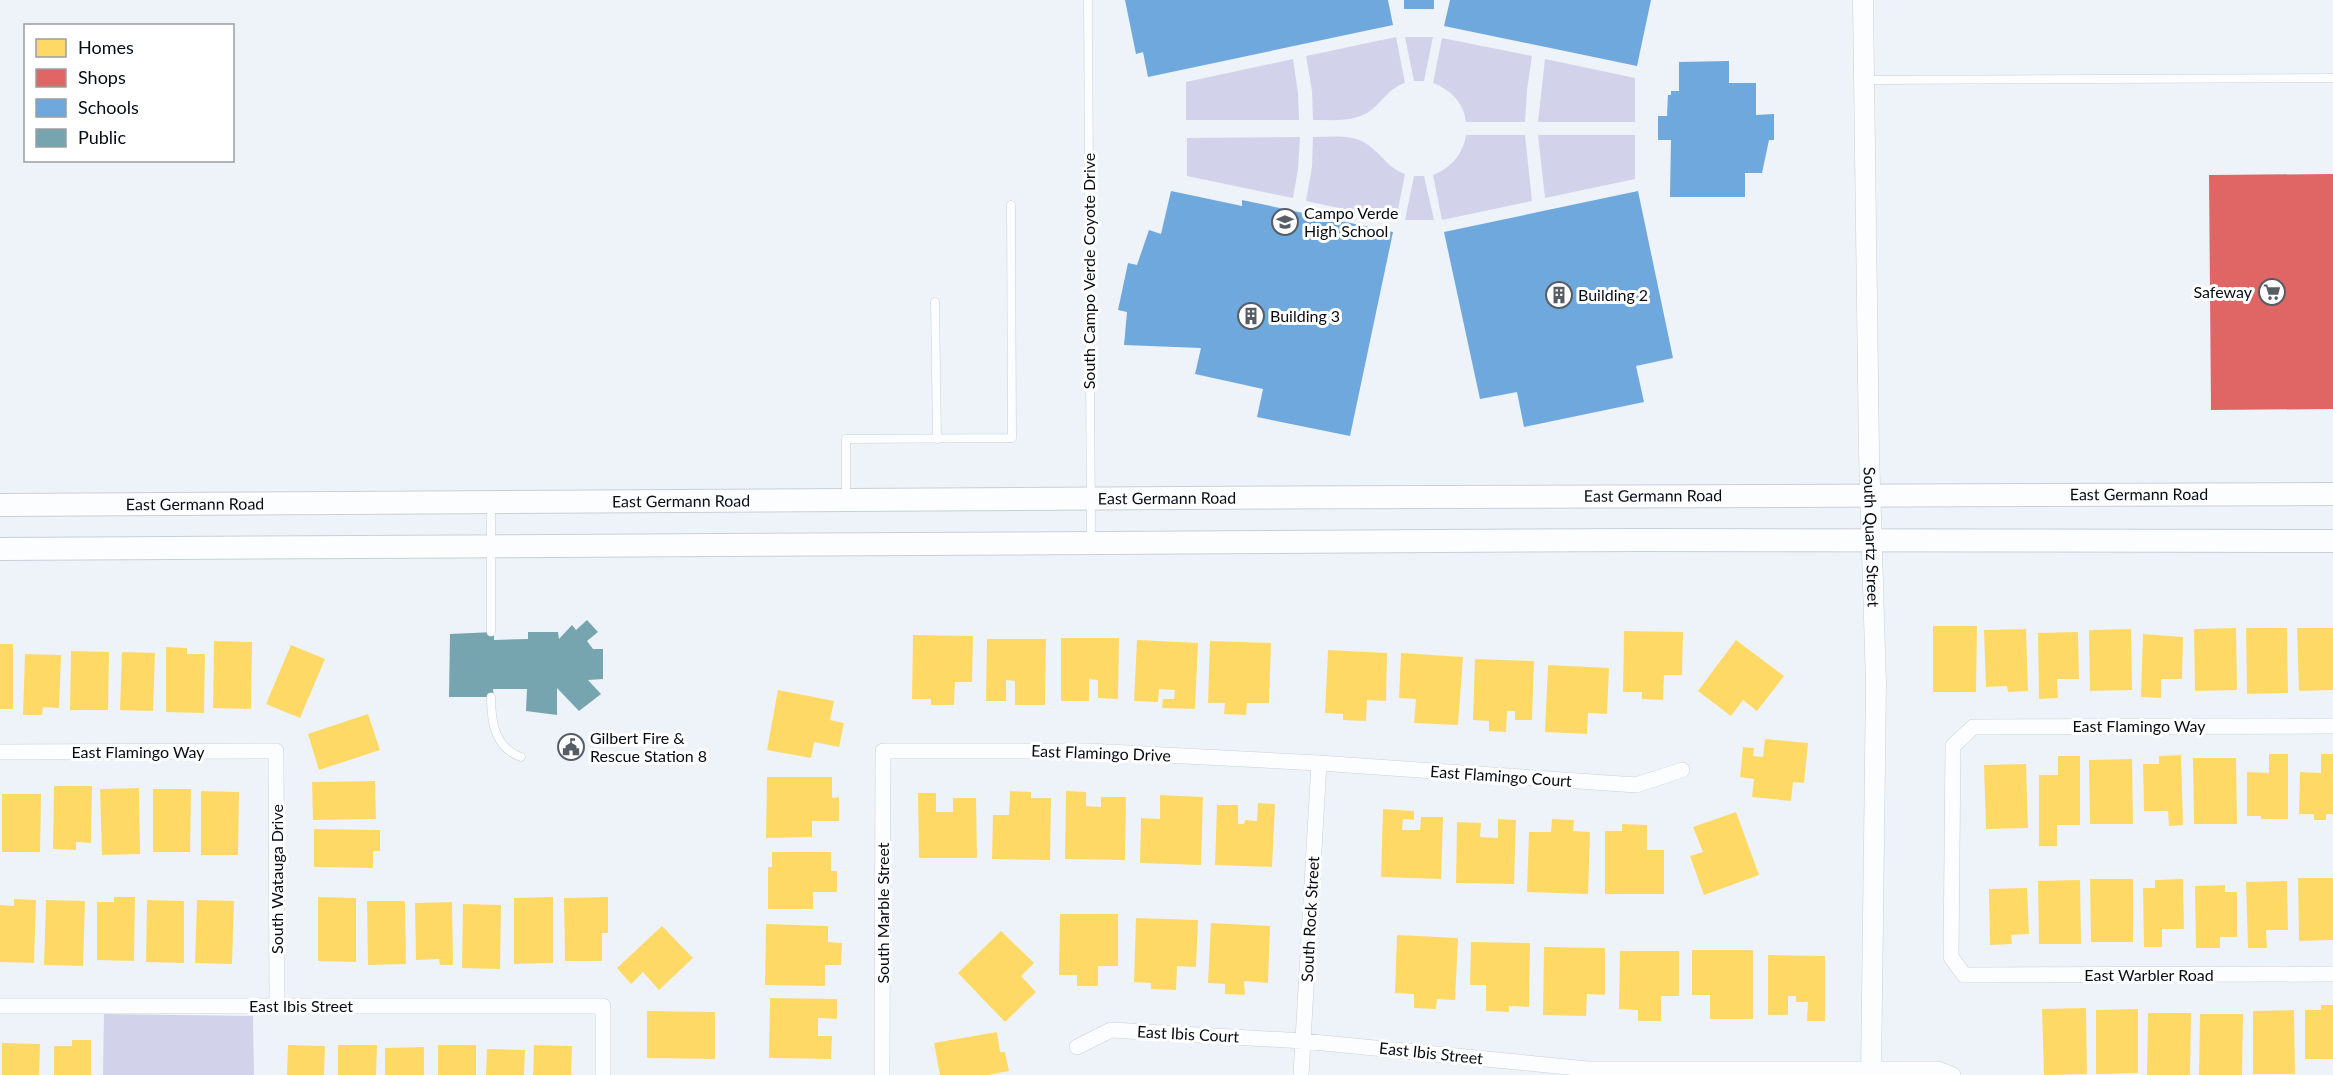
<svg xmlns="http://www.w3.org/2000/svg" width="2333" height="1075" font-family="Lato,sans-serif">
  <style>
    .green { fill: #d2d3ea }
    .homes { fill: #ffd966 }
    .shops { fill: #e06666 }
    .schools { fill: #6fa8dc }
    .public { fill: #76a5af }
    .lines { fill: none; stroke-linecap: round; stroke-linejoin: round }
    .service-casing { stroke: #c9d0d7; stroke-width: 9 }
    .minor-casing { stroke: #c9d0d7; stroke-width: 16 }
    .tertiary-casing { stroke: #c9d0d7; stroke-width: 21 }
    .secondary-casing { stroke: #c9d0d7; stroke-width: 24 }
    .service { stroke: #fcfdfe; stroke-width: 8 }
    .minor { stroke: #fcfdfe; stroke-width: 15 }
    .tertiary { stroke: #fcfdfe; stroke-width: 20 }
    .secondary { stroke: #fcfdfe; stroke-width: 22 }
    .labels { text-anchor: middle; stroke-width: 6; stroke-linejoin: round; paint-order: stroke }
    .poi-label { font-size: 16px; fill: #050c14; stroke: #fff; text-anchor: start }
    .street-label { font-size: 16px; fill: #050c14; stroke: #fff }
  </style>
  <rect width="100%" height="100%" fill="#eef3f9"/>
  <!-- green -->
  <path class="green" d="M1396 37 1405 83C1392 87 1386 96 1376 106 1359 123 1336 120 1313 120L1312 91 1306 56Z
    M1405 37H1433L1424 81H1414Z
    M1442 38 1532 56 1527 90 1525 122H1466C1464 103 1450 89 1433 83Z
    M1293 59 1298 93 1299 120H1186V82Z
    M1545 59 1635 78V122H1538Z
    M1466 135H1525L1532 201 1442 220 1433 175C1451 168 1463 154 1466 135Z
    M1538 135H1635V179L1545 198Z
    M1300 137 1298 169 1293 198 1187 176V138Z
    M1313 137C1333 137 1356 133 1372 148 1384 158 1390 169 1405 174L1396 220 1306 201 1312 167Z
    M1414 176H1424L1434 220H1405Z
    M104 1014 253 1016 254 1075H103Z"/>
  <!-- homes -->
  <path class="homes" d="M1933 626H1977L1976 692H1933Z
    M2236 628 2237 690 2195 691 2194 629Z
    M2246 628H2287L2288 693 2247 694Z
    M2297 628H2333V690L2299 691Z
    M2026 629 2028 691 2008 692 2007 686 1986 687 1984 630Z
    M2131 629 2132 690 2090 691 2089 630Z
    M1624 631 1683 632 1682 675H1664L1663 700 1642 699V692H1623Z
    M2078 632 2079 679H2057L2058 698 2039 699 2038 633Z
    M2143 634 2183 637 2182 679H2161V698L2141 697Z
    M913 635 973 636 972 682H955L954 705H931V699H912Z
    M1061 638H1119L1118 699 1098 698V680L1089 679V701H1061Z
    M987 639H1046L1045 705H1015V681L1006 680V701H986Z
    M1137 640 1198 643 1195 709 1162 708 1163 699H1174L1175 690 1159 689 1158 702 1134 701Z
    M1736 640 1784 676 1757 711 1743 700 1731 716 1698 691Z
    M214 641 252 642 251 709 213 708Z
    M1210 641 1271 643 1269 703H1247L1246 715 1224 714 1225 703H1208Z
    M0 644H13V709H0Z
    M291 645 325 659 300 718 266 704Z
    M166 647 187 648V654H205L204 713 166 712Z
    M1328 650 1387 653 1386 701 1367 700 1366 721 1343 720V714L1325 713Z
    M71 651 109 652 108 710H70Z
    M122 652 155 653 153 711 120 710Z
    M1401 653 1463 657 1458 725 1414 723 1416 699 1399 698Z
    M25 654 61 655 59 708 43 707 42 715H23Z
    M1475 659 1534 661 1532 720H1515V711H1507L1506 732 1489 731V721L1473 720Z
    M1548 665 1609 668 1607 714 1588 713 1587 734 1545 732Z
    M778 690 834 701 830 720 844 723 839 747 814 742 811 758 767 750Z
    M368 714 380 750 319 770 308 734Z
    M1765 739 1808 743 1804 783 1793 782 1791 801 1752 797 1754 779 1740 777 1743 747 1754 748 1753 756 1763 757Z
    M2269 754H2288V819H2261V816H2247V772L2269 773Z
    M2321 754H2333V814H2326V820H2314V814H2299L2300 772 2321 773Z
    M2181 755 2183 825 2169 826 2168 811H2144L2143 764H2159V756Z
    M2058 756H2080V825H2057V846H2039V775H2058Z
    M2193 758H2236L2237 824H2194Z
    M2132 759 2133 824H2090L2089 760Z
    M2026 764 2028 828 1986 829 1984 765Z
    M767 777H832V798L839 797V821H812V837L766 838Z
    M375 781 376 819 313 820 312 782Z
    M54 786H92L91 843 76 842V850L53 849Z
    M139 788 140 854 102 855 100 789Z
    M153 789H191L190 852H153Z
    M201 791 239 792 238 855H201Z
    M1010 791 1031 792V798H1051L1050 860 992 859 993 815H1009Z
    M1066 791 1086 792V806L1101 807V797H1126L1125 860 1065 859Z
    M918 793H936V812H953V798H976L977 858H919Z
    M2 794H41L40 852H2Z
    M1160 795 1203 797 1201 865 1140 863 1141 818 1160 819Z
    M1258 803 1275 804 1272 867 1215 865 1217 805H1238V824H1244L1245 820 1257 821Z
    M1383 809 1414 811V820L1403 819 1402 830H1420L1421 817H1443L1441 879 1381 877Z
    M1736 812 1759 875 1704 895 1690 856 1703 852 1693 827Z
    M1498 819 1516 820 1514 884 1456 883 1457 822 1481 823 1480 837 1498 838Z
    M1552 819 1574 820 1573 831 1590 832 1588 894 1527 892 1529 832H1551Z
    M1622 824 1647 825V850H1664V894H1605V831H1622Z
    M314 829 380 830V851H373V868L314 867Z
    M772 852H831V871H837V892H813V909H768V867H772Z
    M2298 878H2333V940L2299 941Z
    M2090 879H2133V942H2091Z
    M2183 879 2184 929H2162V947H2144L2143 888H2155V880Z
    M2080 880 2081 944H2039L2038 881Z
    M2287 881 2288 930H2266L2267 948H2248L2246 882Z
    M2225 885V892H2237V937H2220V948H2196L2195 886Z
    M2027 888 2029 934 2011 935 2012 944 1990 945 1989 889Z
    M114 897H135L134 961 97 960V902H114Z
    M318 897 356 898V962L318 961Z
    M553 897V963L514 964V898Z
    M608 897V933H602V961H565L564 898Z
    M14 899 36 900 34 963 0 962V905L14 906Z
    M46 900 85 901 83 966 44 965Z
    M147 900 184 901V963L146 962Z
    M197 900 234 901 232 964 195 963Z
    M367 901H405L406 964 368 965Z
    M452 902 453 965H440L439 959 416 960 415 903Z
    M463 904 501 905 500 969 462 968Z
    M1060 914H1118V966H1098V986H1077V975H1059Z
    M1136 918 1198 920 1196 967 1177 966 1176 990 1151 989V983L1134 982Z
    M1211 923 1270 926 1268 983 1244 981 1245 995 1225 994V984L1208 983Z
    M766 924 828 926V942L842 943 841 965H825V986L765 985Z
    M662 926 693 958 659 990 643 972 631 984 617 968Z
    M1001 931 1034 963 1021 976 1036 992 1005 1022 958 973Z
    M1397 935 1458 938 1455 1000 1437 999 1436 1009 1414 1008V994L1395 993Z
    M1471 942 1530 943 1529 1007 1509 1006V1012L1486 1011V985H1470Z
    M1544 947 1605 948V995L1587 994 1586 1016 1543 1015Z
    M1692 950H1753V1019H1710V995H1692Z
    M1620 951H1679V996H1661V1021H1638V1010L1619 1009Z
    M1768 955 1825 956V1021H1807L1808 1002H1796V996H1788V1015H1768Z
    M770 998 837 999V1019L818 1018V1036H832L831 1059 769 1058Z
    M2321 1005H2333V1059H2305V1010H2321Z
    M2086 1008 2087 1074 2044 1075 2042 1009Z
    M2138 1009V1073L2096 1074V1010Z
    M2294 1010 2295 1074H2253V1011Z
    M647 1011 715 1012V1059L647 1058Z
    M2148 1013H2191L2190 1075H2147Z
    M2200 1014H2243L2242 1075H2199Z
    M997 1032 1000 1052H1005L1009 1071 988 1075H940L934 1043Z
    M72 1040H91V1075H54V1046H72Z
    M2 1043 40 1044 39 1075H2Z
    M288 1045 325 1046 324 1075H287Z
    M338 1045H377L376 1075H338Z
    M438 1045H476V1075H438Z
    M534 1045 572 1046 571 1075H533Z
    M424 1047V1075H385V1048Z
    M487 1049 525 1050 524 1075H486Z"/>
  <!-- shops -->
  <path class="shops" d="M2333 174V409L2211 410 2209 175Z"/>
  <!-- schools -->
  <path class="schools" d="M1125 0H1388L1393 25 1148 77 1143 52 1136 54Z
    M1404 0H1434V9H1404Z
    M1450 0H1651L1637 66 1444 26Z
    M1729 61V83H1756V115L1774 114V140H1769L1762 173H1745V197H1670L1671 140H1658V116H1667L1668 95H1671V91H1679V62Z
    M1171 191 1242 206V200L1393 232 1350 436 1257 417 1263 389 1195 374 1201 348 1124 345 1127 312 1118 310 1128 263 1137 265 1149 230 1161 234Z
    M1638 191 1673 358 1636 366 1644 402 1524 427 1517 392 1480 399 1444 232Z"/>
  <!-- public -->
  <path class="public" d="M587 620 598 632 587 641 593 649H603V679L588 680 601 694 579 711 557 688V715L526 711 527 689H493L494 697H449L450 634 494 632V640L528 639V632H558L559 639 572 625 576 630Z"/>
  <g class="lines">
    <defs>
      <path id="service" d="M1088 0 1091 541
        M1865 80 2333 78
        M935 302 937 439
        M846 498V439L1012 438 1011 205
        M491 505V632
        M491 697C491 722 495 748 521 757"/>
      <path id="minor" d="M2333 726 1973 727 1953 746 1951 957 1964 975 2333 974
        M0 752 276 751 277 1006
        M0 1006H603V1075
        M1077 1047 1111 1030 1303 1041 1588 1069H1938L1953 1075
        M882 1075 883 751H1088L1319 763 1636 785 1682 770
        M1301 1075 1319 763"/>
      <g id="tertiary">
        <path id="s1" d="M1863 0 1869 453 1876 684 1871 1075"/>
      </g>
      <g id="secondary">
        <path id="s2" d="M0 505C778 501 1555 494 2333 494"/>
        <path d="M0 549 1637 540 2333 541"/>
      </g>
    </defs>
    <!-- service casing -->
    <use href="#service" class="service-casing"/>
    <!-- minor casing -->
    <use href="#minor" class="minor-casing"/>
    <!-- tertiary casing -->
    <use href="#tertiary" class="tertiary-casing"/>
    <!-- secondary casing -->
    <use href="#secondary" class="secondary-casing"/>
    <!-- service -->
    <use href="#service" class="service"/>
    <!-- minor -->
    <use href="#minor" class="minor"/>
    <!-- tertiary -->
    <use href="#tertiary" class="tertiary"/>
    <!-- secondary -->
    <use href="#secondary" class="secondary"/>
  </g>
  <!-- icons -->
  <defs>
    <symbol id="school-ring" viewBox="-11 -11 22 22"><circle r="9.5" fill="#fff" stroke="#575d64" stroke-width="1.5"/><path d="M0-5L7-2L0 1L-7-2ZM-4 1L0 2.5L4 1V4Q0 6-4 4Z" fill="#575d64"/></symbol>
    <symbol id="supermarket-ring" viewBox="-11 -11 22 22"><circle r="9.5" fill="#fff" stroke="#575d64" stroke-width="1.5"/><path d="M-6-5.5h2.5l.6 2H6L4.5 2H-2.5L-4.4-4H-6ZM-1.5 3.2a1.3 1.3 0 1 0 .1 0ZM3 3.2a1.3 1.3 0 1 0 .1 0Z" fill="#575d64"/></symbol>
    <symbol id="building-ring" viewBox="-11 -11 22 22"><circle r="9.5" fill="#fff" stroke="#575d64" stroke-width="1.5"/><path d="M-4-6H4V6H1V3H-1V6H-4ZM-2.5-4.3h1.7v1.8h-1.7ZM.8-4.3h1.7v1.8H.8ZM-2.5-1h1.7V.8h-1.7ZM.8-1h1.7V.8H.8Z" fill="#575d64"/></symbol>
    <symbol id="civic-ring" viewBox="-11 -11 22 22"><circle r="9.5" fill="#fff" stroke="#575d64" stroke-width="1.5"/><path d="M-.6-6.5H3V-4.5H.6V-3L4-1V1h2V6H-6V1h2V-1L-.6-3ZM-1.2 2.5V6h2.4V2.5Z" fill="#575d64"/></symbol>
  </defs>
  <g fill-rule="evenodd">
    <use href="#school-ring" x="1270" y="207" width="30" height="30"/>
    <use href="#supermarket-ring" x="2257" y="277" width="30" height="30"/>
    <use href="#building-ring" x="1544" y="280" width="30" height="30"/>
    <use href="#building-ring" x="1236" y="301" width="30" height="30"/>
    <use href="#civic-ring" x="556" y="732" width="30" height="30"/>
  </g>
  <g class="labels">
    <!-- poi labels -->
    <g class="poi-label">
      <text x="1304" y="219">Campo Verde<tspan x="1304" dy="18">High School</tspan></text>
      <text x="2252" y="298" text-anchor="end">Safeway</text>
      <text x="1578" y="301">Building 2</text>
      <text x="1270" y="322">Building 3</text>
      <text x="590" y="744">Gilbert Fire &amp;<tspan x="590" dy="18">Rescue Station 8</tspan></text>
    </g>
    <!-- street labels -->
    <g class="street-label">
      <text transform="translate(1089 271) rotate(-90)" y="6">South Campo Verde Coyote Drive</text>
      <text dy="6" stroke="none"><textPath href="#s2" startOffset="2139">East Germann Road</textPath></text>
      <text dy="6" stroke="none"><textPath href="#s2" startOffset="1653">East Germann Road</textPath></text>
      <text dy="6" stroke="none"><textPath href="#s2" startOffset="1167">East Germann Road</textPath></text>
      <text dy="6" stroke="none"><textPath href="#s2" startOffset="681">East Germann Road</textPath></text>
      <text dy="6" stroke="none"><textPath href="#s2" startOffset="195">East Germann Road</textPath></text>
      <text dy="6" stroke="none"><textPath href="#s1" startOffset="537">South Quartz Street</textPath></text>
      <text x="2139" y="732">East Flamingo Way</text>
      <text x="138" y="758">East Flamingo Way</text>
      <text transform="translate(1101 753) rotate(2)" y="6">East Flamingo Drive</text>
      <text transform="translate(1501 776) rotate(4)" y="6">East Flamingo Court</text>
      <text transform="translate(277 879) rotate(-90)" y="6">South Watauga Drive</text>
      <text transform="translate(883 913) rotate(-90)" y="6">South Marble Street</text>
      <text transform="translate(1310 919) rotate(-87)" y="6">South Rock Street</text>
      <text x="2149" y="981">East Warbler Road</text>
      <text x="301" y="1012">East Ibis Street</text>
      <text transform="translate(1188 1034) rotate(3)" y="6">East Ibis Court</text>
      <text transform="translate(1431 1053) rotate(6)" y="6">East Ibis Street</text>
    </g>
  </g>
  <!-- legend -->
  <rect x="24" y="24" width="210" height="138" fill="#ffffff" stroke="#9b9ea1" stroke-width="1.5"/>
  <rect x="36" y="39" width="30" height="18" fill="#ffd966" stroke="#9b9ea1" stroke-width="1.5"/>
  <text x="78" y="54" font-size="18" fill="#050c14">Homes</text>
  <rect x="36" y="69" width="30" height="18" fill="#e06666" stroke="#9b9ea1" stroke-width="1.5"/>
  <text x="78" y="84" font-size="18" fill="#050c14">Shops</text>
  <rect x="36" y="99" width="30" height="18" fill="#6fa8dc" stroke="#9b9ea1" stroke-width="1.5"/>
  <text x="78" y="114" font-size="18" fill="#050c14">Schools</text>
  <rect x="36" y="129" width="30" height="18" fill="#76a5af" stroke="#9b9ea1" stroke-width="1.5"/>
  <text x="78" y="144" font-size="18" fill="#050c14">Public</text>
</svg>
